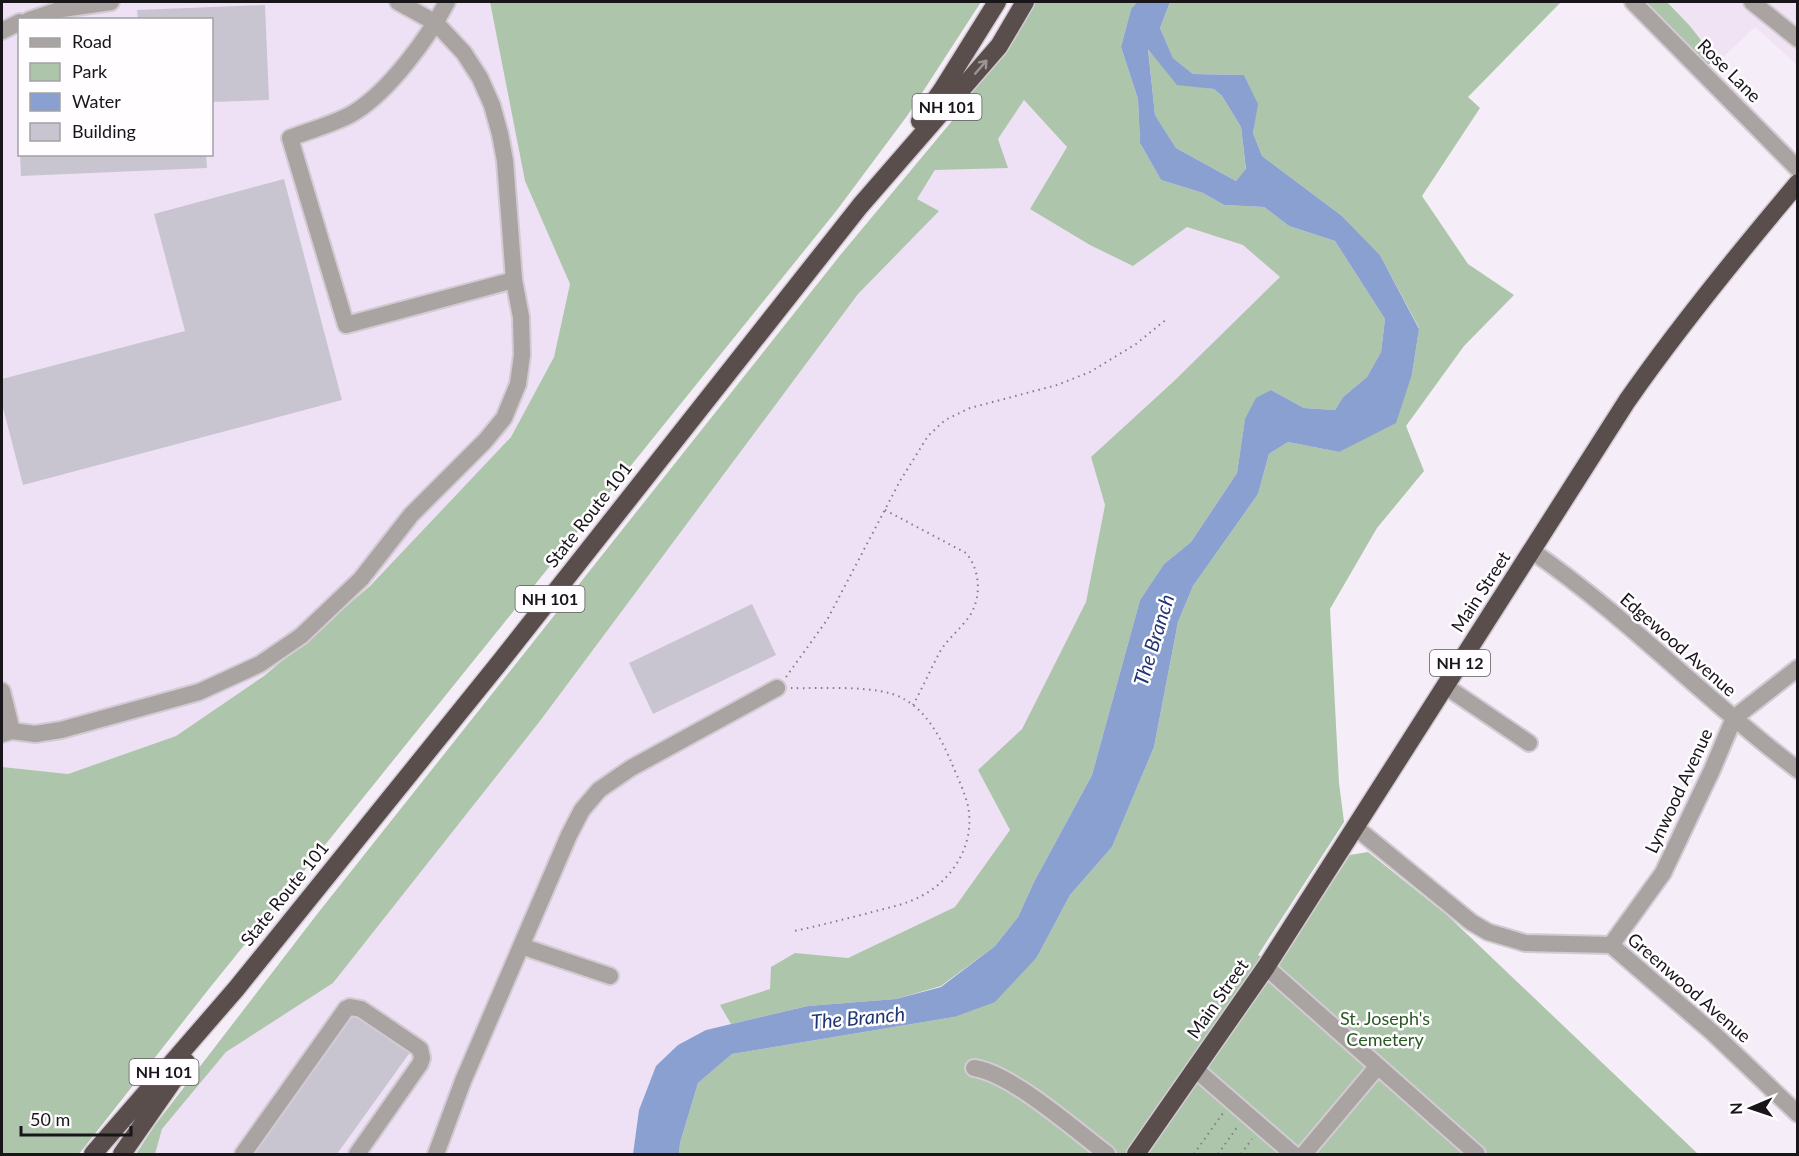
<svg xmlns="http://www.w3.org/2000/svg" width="1799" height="1156" font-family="Lato,sans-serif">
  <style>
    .built { fill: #f0e3f4 }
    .industrial { fill: #eee1f5; fill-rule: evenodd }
    .green { fill: #adc5aa }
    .water { fill: #89a0d1; fill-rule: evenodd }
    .building { fill: #c8c5d1 }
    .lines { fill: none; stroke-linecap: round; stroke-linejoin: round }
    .minor-casing { stroke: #d2cbd3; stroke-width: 20 }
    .highway-casing { stroke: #d2cbd3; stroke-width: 21 }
    .path { stroke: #827d84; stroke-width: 2; stroke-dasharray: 1.5 4.5; stroke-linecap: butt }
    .minor { stroke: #a9a3a2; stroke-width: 16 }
    .highway { stroke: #594e4c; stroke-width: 18 }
    .oneway { stroke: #9b9494 }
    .labels { text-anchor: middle; stroke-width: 5; stroke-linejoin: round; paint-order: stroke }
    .shield { fill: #fffdff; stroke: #5d5b5e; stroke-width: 1.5 }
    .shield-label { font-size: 16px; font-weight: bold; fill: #181619 }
    .street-label { font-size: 18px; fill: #181619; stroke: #fffdff }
    .park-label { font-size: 18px; fill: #265b20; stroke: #fffdff }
    .water-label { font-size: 20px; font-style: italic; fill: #1e3671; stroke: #fffdff }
  </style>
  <rect width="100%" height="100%" fill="#f5edf7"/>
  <!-- built -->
  <path class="built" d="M1667 2H1797V65L1755 27 1718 62 1690 26Z"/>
  <!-- industrial -->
  <path class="industrial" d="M2 2H490L525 181 570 284 554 357 511 437 370 586 264 676 176 736 68 774 2 767ZM20 20H212V154H20Z
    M1024 100 1067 147 1030 209 1187 227 1243 244 1280 277 1174 381 1091 457 1105 505 1086 602 1022 729 978 770 1010 830 955 907 848 958 794 953 770 989 721 1005 731 1024 706 1030 639 1110 633 1154H155L162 1129 226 1052 333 983 540 721 858 294 938 211 916 200 936 170 998 139Z"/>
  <!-- green -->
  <path class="green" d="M490 2H981L907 116 837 210 208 990 79 1154H2V767L68 774 176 736 264 676 370 586 511 437 554 357 570 284 525 181Z
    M1032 2H1137L1131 9 1121 47 1138 99 1140 143 1161 180 1203 193 1224 205 1264 207 1289 226 1335 241 1385 319 1381 352 1367 377 1343 397 1335 410 1304 408 1271 390 1245 420 1237 473 1191 542 1164 564 1140 600 1092 775 1034 882 1018 917 995 946 941 986 896 999 808 1006 731 1024 720 1005 770 989 771 967 795 953 848 958 955 907 1010 830 978 770 1022 729 1086 602 1105 505 1091 457 1174 381 1280 277 1243 245 1187 227 1133 266 1090 245 1030 209 1067 147 1024 100 998 139 1008 168 935 170 917 199 939 211 858 294 540 721 333 983 226 1052 162 1129 155 1154H136L155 1125 318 913 842 253 952 121 1014 33Z
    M1170 2H1561L1468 97 1480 108 1422 196 1468 264 1514 295 1464 346 1406 426 1424 471 1377 528 1330 609 1339 783 1344 822 1258 955 1277 967 1350 855 1368 852 1447 915 1698 1154H679L680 1143 698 1083 732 1054 954 1017 1037 957 1070 895 1112 847 1154 747 1178 622 1193 586 1258 494 1269 454 1288 442 1339 452 1412 374 1419 328 1380 255 1342 216 1262 156 1253 133 1257 103 1244 75 1193 74 1173 58 1160 28Z
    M1644 2H1667L1690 26 1718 62 1704 65Z
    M1148 48 1155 56 1200 87 1214 89 1222 96 1241 127 1246 170 1236 181 1176 148 1155 115Z"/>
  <!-- water -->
  <path class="water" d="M1137 2H1170L1160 28 1173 58 1193 74 1244 75 1258 104 1253 133 1262 156 1342 216 1380 255 1419 329 1412 374 1396 423 1339 452 1288 442 1269 454 1258 494 1193 586 1178 622 1154 747 1112 847 1070 895 1037 957 995 1002 954 1017 732 1054 698 1083 680 1143 679 1154H633L639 1110 656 1066 678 1045 706 1030 808 1006 896 999 941 987 995 946 1018 917 1034 882 1092 775 1140 600 1164 564 1191 542 1237 473 1245 419 1256 398 1271 390 1304 408 1335 410 1343 397 1367 377 1381 352 1385 319 1335 241 1289 226 1264 207 1224 205 1203 193 1161 180 1140 143 1138 99 1121 47 1131 9ZM1148 49 1177 85 1214 89 1222 96 1241 127 1246 169 1236 181 1176 148 1155 115Z"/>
  <!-- building -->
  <path class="building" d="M265 5 269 100 212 102V20H138L137 10Z
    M20 154H206L207 168 21 176Z
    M284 179 342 400 23 485 2 404V379L185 331 154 214Z
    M752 604 776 655 653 714 629 663Z
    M354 1013 411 1051 337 1154H254Z"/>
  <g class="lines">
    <defs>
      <path id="minor" d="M447 2C428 38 390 90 355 112 338 123 310 130 290 138L346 325 514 280
        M1633 2 1798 169
        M1752 2 1798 39
        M29 20 62 9 111 2
        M2 31 20 22
        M1532 551C1626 616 1706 700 1798 770
        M1445 686 1529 743
        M2 691 12 731
        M2 734 12 731 35 734 61 730 199 692 260 664 301 636 361 579 411 515 485 441 504 418 518 384 522 355 521 317 514 280 505 161 500 134 492 105 480 78 464 53 436 23 398 2
        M1355 827 1471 922 1488 932 1525 943 1611 945 1713 1033 1798 1114
        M1611 945 1663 873 1712 770 1734 718 1798 668
        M521 946 610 976
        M1266 967 1477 1154
        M974 1068C1011 1073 1075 1130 1107 1154
        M1195 1069 1293 1154
        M243 1154 346 1009 350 1007 361 1009 420 1049 422 1058 420 1064 357 1154
        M436 1154 463 1081 569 835 582 810 599 790 631 768 777 688
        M1304 1154 1378 1066"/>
      <path id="highway" d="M920 121 942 90 997 2
        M93 1154 236 989 500 662 860 206 999 46 1025 2
        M122 1154 186 1062
        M1136 1154 1266 967 1627 401C1680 325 1738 254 1798 183"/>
    </defs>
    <!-- minor casing -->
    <use href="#minor" class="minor-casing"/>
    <!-- highway casing -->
    <use href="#highway" class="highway-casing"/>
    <!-- path -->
    <path class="path" d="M885 510 966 553C982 572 982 603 965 622 957 632 948 639 941 650 931 668 923 687 913 705
      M786 677 827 620 900 481 928 436 945 420 970 408 1057 385 1090 372 1136 344 1168 318
      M791 688C821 689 879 684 904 699 926 711 939 735 950 759 956 774 964 790 968 806 975 841 956 876 925 894 907 905 885 908 865 914 841 920 818 926 794 931
      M1194 1154 1223 1113
      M1218 1154 1238 1126
      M1241 1154 1252 1139"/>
    <!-- minor -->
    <use href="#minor" class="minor"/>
    <!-- highway -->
    <use href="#highway" class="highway"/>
  </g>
  <!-- one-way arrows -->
  <defs><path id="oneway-shaft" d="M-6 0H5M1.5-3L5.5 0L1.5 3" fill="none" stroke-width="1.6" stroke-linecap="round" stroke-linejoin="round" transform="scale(1.5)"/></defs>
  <use class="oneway" href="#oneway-shaft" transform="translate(981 67) rotate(-49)"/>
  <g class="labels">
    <!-- shield labels -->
    <g class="shield">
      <rect x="912.5" y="94" width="69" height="26" rx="4.5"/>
      <rect x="515.5" y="586" width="69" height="26" rx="4.5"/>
      <rect x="1430" y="650" width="60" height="26" rx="4.5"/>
      <rect x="129.5" y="1059" width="69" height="26" rx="4.5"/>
    </g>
    <g class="shield-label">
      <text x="947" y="113">NH 101</text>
      <text x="550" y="605">NH 101</text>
      <text x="1460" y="669">NH 12</text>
      <text x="164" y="1078">NH 101</text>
    </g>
    <!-- street labels -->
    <g class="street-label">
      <text transform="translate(1729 71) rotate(45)" y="6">Rose Lane</text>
      <text transform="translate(589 515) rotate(-52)" y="6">State Route 101</text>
      <text transform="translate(1481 592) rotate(-57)" y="6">Main Street</text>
      <text transform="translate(1678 645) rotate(41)" y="6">Edgewood Avenue</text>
      <text transform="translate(1679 791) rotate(-65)" y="6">Lynwood Avenue</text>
      <text transform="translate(285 894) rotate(-51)" y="6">State Route 101</text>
      <text transform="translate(1689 988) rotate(41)" y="6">Greenwood Avenue</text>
      <text transform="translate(1218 999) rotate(-55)" y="6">Main Street</text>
    </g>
    <!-- park labels -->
    <g class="park-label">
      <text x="1385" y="1025">St. Joseph's<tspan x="1385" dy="21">Cemetery</tspan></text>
    </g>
    <!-- water labels -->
    <g class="water-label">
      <text transform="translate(1154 640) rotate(-73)" y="7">The Branch</text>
      <text transform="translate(858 1018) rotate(-5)" y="7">The Branch</text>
    </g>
  </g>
  <!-- border -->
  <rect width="1799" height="1156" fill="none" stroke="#181619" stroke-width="6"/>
  <!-- legend -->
  <rect x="18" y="18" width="195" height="138" fill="#fffdff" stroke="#a3a1a3" stroke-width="1.5"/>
  <rect x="30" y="38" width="30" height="9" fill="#a9a3a2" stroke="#a3a1a3" stroke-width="1.5"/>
  <text x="72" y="48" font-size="18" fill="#181619">Road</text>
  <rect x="30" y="63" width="30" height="18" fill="#adc5aa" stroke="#a3a1a3" stroke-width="1.5"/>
  <text x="72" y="78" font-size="18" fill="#181619">Park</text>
  <rect x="30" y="93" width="30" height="18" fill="#89a0d1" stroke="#a3a1a3" stroke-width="1.5"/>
  <text x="72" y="108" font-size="18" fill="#181619">Water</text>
  <rect x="30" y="123" width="30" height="18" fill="#c8c5d1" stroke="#a3a1a3" stroke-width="1.5"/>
  <text x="72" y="138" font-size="18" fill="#181619">Building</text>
  <!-- north arrow -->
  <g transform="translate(1751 1108) rotate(268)" stroke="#fffdff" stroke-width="4.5" paint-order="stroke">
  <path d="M0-4.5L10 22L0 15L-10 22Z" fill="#181619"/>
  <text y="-9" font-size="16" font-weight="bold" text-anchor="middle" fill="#181619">N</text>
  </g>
  <!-- scale -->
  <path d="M21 1126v9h110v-9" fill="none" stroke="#181619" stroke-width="3"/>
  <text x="30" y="1126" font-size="18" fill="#181619" stroke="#fffdff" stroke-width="4.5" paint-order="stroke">50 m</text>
</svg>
